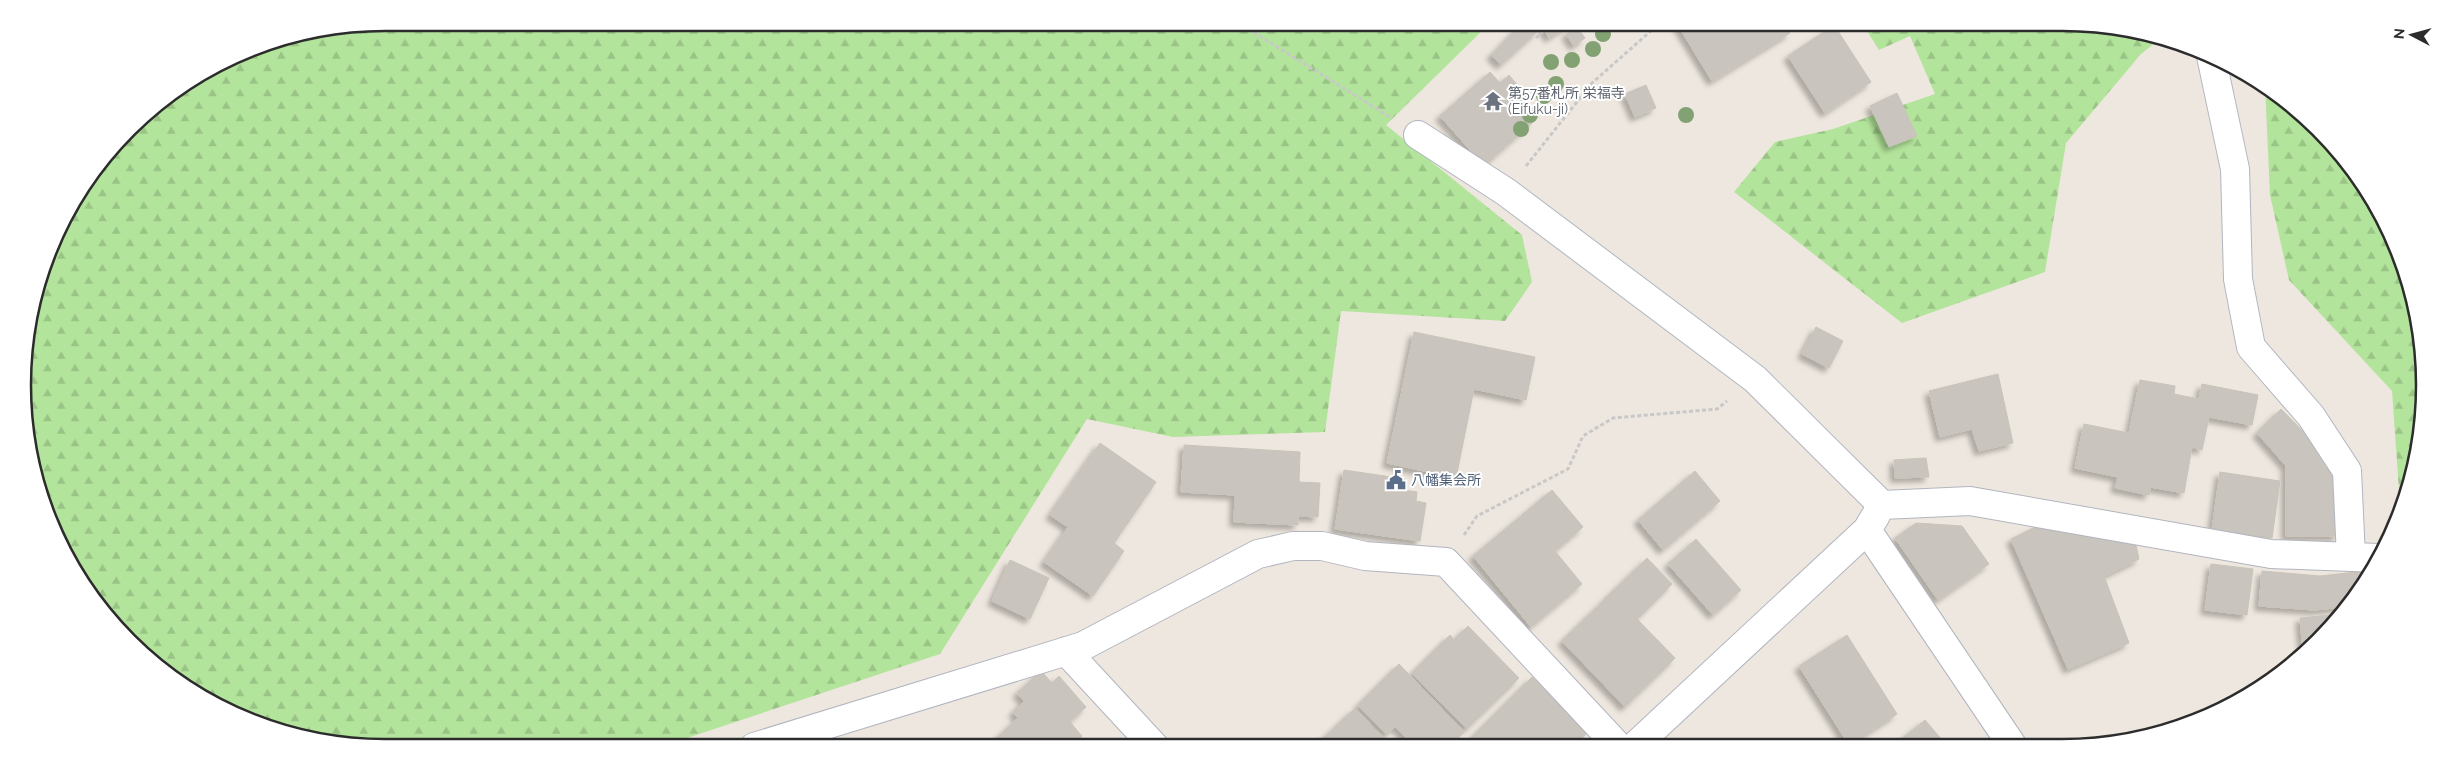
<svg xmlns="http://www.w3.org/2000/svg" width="2447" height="770" font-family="Raleway,'Noto Sans JP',sans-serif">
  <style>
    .forest { fill: url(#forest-firs) }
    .building { fill: #c9c4be; stroke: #c9c3b8; filter: url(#shadow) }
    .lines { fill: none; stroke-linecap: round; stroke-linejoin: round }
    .street-casing { stroke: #b2b5bf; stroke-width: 30 }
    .path { stroke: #c8c8c8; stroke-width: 3; stroke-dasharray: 4 2.5; stroke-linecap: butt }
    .street { stroke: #fff; stroke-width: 28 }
    .tree { fill: #83a273 }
    .labels { text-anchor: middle; stroke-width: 4; stroke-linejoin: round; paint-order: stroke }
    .worship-label { font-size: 14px; fill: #5b616d; stroke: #fff; text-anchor: start }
    .service-label { font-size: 14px; fill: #4e5e75; stroke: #fff; text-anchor: start }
    .rim { fill: none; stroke: #2c2c2c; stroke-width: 2.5 }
  </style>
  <defs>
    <pattern id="forest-firs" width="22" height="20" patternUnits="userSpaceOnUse" patternTransform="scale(1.25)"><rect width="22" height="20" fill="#b3e49b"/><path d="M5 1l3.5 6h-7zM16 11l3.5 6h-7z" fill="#9ac486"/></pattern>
    <filter id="shadow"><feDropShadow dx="-4.5" dy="4.5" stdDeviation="2.5" flood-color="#0004"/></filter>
  </defs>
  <rect width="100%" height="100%" fill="#eee7df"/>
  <!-- forest -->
  <path class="forest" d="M385 23H1490L1386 125 1522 235 1532 282 1505 321 1341 311 1325 432 1173 437 1087 419 940 654 660 747H385L314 740 247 720 184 687 129 642 84 587 35 479 23 409 26 338 60 224 98 164 146 113 247 50 315 29Z
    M1862 23H2062L2133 30 2161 38 2141 54 2066 143 2045 272 1902 323 1734 192 1775 142 1833 129 1935 94 1910 36 1879 50Z
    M2265 85 2319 129 2364 184 2397 247 2418 315 2424 385 2417 456 2404 492 2399 490 2392 391 2289 280 2270 195Z"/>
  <!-- building -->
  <path class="building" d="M1523 22H1529L1538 31 1501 65 1491 55Z
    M1540 22H1572V23L1549 38Z
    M1676 22H1783L1790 33 1712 81Z
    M1834 25 1871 82 1825 113 1788 56Z
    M1577 27 1585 38 1574 46 1566 34Z
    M1490 72 1500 83 1509 75 1529 99 1519 107 1533 122 1484 166 1440 116Z
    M1646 85 1656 108 1635 117 1625 94Z
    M1897 93 1917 136 1889 147 1870 106Z
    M1816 327 1843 341 1829 368 1802 354Z
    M1414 332 1535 357 1526 400 1474 389 1456 478 1387 463Z
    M1998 374 2013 443 1979 451 1972 429 1940 437 1929 391Z
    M2140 380 2175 386 2174 394 2199 399 2202 384 2258 395 2252 425 2209 417 2202 450 2192 447 2184 493 2150 487 2149 495 2115 488 2118 477 2075 468 2084 424 2129 433Z
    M2281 409 2335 464 2338 536H2286V466L2257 433Z
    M1100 443 1156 482 1114 543 1124 551 1093 596 1044 562 1068 527 1050 515Z
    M1184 445 1300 452 1299 482 1320 483 1318 517 1298 516V525L1234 522 1235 495 1181 492Z
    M1926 458 1929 477 1895 478 1894 460Z
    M1344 470 1405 479 1403 490 1417 492 1416 501 1426 503 1420 541 1335 529Z
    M1695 471 1720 501 1663 550 1638 520Z
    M2220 472 2280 481 2272 538 2212 530Z
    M1552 490 1583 527 1555 551 1582 584 1531 627 1473 556Z
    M1916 523 1962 526 1989 564 1938 600 1895 538Z
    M2035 527 2136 545 2139 559 2104 576 2129 643 2068 669 2011 539Z
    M1696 539 1741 590 1713 615 1668 564Z
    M1647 558 1672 584 1637 619 1675 658 1625 707 1562 641Z
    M1010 560 1049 578 1030 619 992 601Z
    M2211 564 2253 569 2247 615 2205 610Z
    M2373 570 2345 607 2314 610 2259 606 2262 571 2320 576Z
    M2339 614 2318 642 2303 652 2300 618Z
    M1468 626 1519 678 1467 729 1412 673 1450 635 1454 640Z
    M1847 635 1897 714 1849 745 1799 666Z
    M1399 664 1464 732 1450 746H1414L1395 726 1387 735 1358 705Z
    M1041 671 1052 683 1059 676 1086 707 1070 722 1082 736 1071 746H988L1018 718 1013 712 1024 701 1017 693Z
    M1532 677 1587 733 1575 745 1463 746Z
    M1355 708 1385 740 1380 744 1381 746H1315Z
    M1925 720 1943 741 1938 745H1894Z"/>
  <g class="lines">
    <defs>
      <path id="street" d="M2211 56 2235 169 2238 279 2251 347 2311 416 2347 471 2351 557
        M1418 135 1506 192 1755 379 1882 505 1970 501 2271 554 2379 558
        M1876 515 1867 530 2012 745
        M1066 651 1154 746
        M1636 745 1867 530
        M754 747 1083 646 1258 554 1293 546H1322L1365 556 1446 562 1617 745"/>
    </defs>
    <!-- street casing -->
    <use href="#street" class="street-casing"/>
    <!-- path -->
    <path class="path" d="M1237 22 1390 117
      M1536 38 1553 22
      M1526 166 1592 83 1661 22
      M1464 535 1477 516 1568 469 1583 436 1613 418 1717 409 1727 401"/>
    <!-- street -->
    <use href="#street" class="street"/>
  </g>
  <!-- trees -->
  <g class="tree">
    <circle cx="1603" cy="34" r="8"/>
    <circle cx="1593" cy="49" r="8"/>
    <circle cx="1572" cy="60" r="8"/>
    <circle cx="1551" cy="62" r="8"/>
    <circle cx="1556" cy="84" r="8"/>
    <circle cx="1544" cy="96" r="8"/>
    <circle cx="1530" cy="115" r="8"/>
    <circle cx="1686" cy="115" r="8"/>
    <circle cx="1521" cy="129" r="8"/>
  </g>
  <!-- icons -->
  <defs>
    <symbol id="temple-bare" viewBox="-9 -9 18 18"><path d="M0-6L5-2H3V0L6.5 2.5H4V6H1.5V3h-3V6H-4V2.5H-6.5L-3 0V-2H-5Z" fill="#6b7280" stroke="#fff" stroke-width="2.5" paint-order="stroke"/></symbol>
    <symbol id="civic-bare" viewBox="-9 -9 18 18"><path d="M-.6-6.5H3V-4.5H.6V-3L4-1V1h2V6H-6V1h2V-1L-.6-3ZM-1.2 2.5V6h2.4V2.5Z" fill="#5c6f8a" stroke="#fff" stroke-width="2.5" paint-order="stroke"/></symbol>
  </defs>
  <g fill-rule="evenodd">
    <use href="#temple-bare" x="1479" y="87" width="28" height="28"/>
    <use href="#civic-bare" x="1382" y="466" width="28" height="28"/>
  </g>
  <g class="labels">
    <!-- worship labels -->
    <g class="worship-label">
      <text x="1508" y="98">第57番札所 栄福寺<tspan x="1508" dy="16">(Eifuku-ji)</tspan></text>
    </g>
    <!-- service labels -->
    <g class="service-label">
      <text x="1411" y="485">八幡集会所</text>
    </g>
  </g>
  <!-- crop -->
  <path d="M0 0H2447V770H0ZM385 31H2062A354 354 0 0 1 2416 385V385A354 354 0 0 1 2062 739H385A354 354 0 0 1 31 385V385A354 354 0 0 1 385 31Z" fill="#fff" fill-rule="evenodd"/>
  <path class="rim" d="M385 31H2062A354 354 0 0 1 2416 385V385A354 354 0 0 1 2062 739H385A354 354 0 0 1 31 385V385A354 354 0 0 1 385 31Z"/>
  <!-- north arrow -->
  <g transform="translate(2412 35) rotate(276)" stroke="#ffffff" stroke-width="4" paint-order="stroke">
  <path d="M0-4L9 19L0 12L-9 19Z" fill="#2c2c2c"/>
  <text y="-8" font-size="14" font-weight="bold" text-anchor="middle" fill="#2c2c2c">N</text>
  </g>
</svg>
